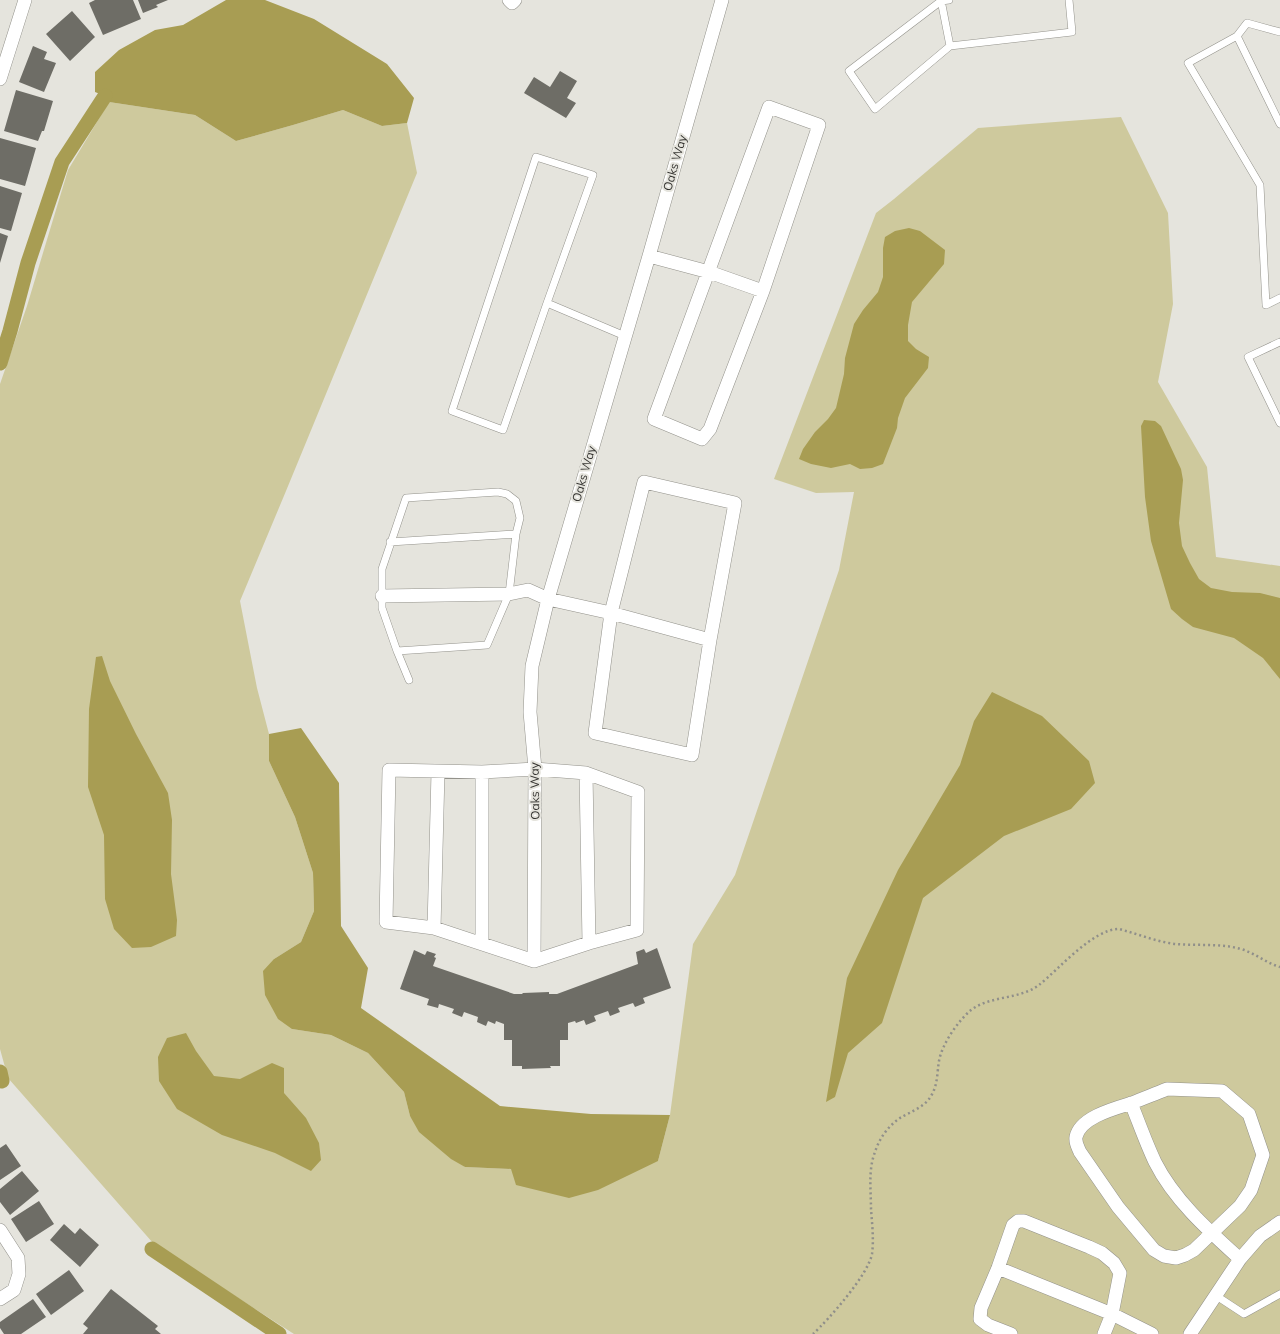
<svg xmlns="http://www.w3.org/2000/svg" width="1280" height="1334" font-family="Mulish,sans-serif">
  <style>
    .green { fill: #cec99d }
    .water { fill: #a89d53 }
    .lines { fill: none; stroke-linecap: round; stroke-linejoin: round }
    .canal { stroke: #a89d53; stroke-width: 15 }
    .building { fill: #6e6d66 }
    .lane-casing { stroke: #93928b; stroke-width: 8 }
    .street-casing { stroke: #93928b; stroke-width: 14 }
    .path { stroke: #908f8a; stroke-width: 2.5; stroke-dasharray: 2 3; stroke-linecap: butt }
    .lane { stroke: #fff; stroke-width: 7 }
    .street { stroke: #fff; stroke-width: 13 }
    .labels { text-anchor: middle; stroke-width: 4; stroke-linejoin: round; paint-order: stroke }
    .street-label { font-size: 12px; fill: #353431; stroke: #e5e4dd }
  </style>
  <rect width="100%" height="100%" fill="#e5e4dd"/>
  <!-- green -->
  <path class="green" d="M109 102 195 115 236 141 293 125 343 110 382 126 407 123 417 173 286 491 240 601 257 688 269 734V761L295 817 313 873 314 911 301 942 274 959 292 1029 331 1035 368 1053 404 1092 410 1116 465 1167 511 1169 658 1161 670 1115 693 944 735 875 839 570 854 492 816 493 774 479 876 213 894 199 978 128 1121 117 1168 213 1173 304 1158 382 1207 467 1216 557 1280 566V1334H294L153 1243 8 1078 0 1049V384L27 306 68 170Z"/>
  <!-- water -->
  <path class="water" d="M226 0H265L314 19 387 64 414 98 407 123 382 126 343 110 293 125 236 141 195 115 109 102 105 96 95 92V72L119 50 155 30 183 25Z
    M909 228 920 231 945 250 944 264 912 302 908 325V341L916 349 929 357 928 368 905 398 898 418 897 428 883 464 872 468 860 469 850 464 831 468 811 464 799 459 803 449 815 432 828 419 836 408 844 374 845 358 854 324 863 310 878 292 883 277V248L885 237 895 231Z
    M1144 420 1155 421 1161 426 1181 469 1183 480 1179 523 1182 546 1190 563 1199 579 1211 588 1232 592 1260 593 1280 598V679L1263 658 1234 638 1193 627 1182 619 1171 609 1151 541 1145 497 1141 426Z
    M102 656 110 681 136 734 168 793 172 820 171 874 177 920 176 936 151 947 132 948 114 929 105 899 104 835 88 787 89 709 96 657Z
    M992 692 1042 716 1089 761 1095 783 1071 809 1004 836 923 898 882 1023 848 1053 835 1097 826 1102 847 978 898 870 960 765 974 721Z
    M301 728 339 783 341 926 368 968 361 1008 500 1106 591 1114 670 1115 658 1161 598 1190 569 1198 516 1185 511 1169 465 1167 451 1159 419 1132 410 1116 404 1092 368 1053 331 1035 292 1029 278 1019 265 995 263 971 274 959 301 942 314 911 313 873 295 817 269 761V734Z
    M186 1033 196 1051 214 1076 240 1079 272 1063 284 1068V1093L306 1118 319 1143 321 1160 311 1171 275 1153 222 1135 177 1109 159 1081 158 1057 167 1038Z"/>
  <g class="lines">
    <!-- canal -->
    <path class="canal" d="M0 363 10 331 28 263 62 162 105 96
      M0 1072 2 1081
      M152 1249 279 1334"/>
  </g>
  <!-- building -->
  <path class="building" d="M95 0H133L141 19 103 35 89 3Z
    M138 0H168L156 5 158 7 143 13Z
    M72 11 95 37 70 61 46 34Z
    M33 46 47 52 44 59 56 63 44 92 19 82Z
    M560 71 577 81 567 98 576 103 566 118 524 93 534 77 550 87Z
    M16 90 53 101 44 131H42L38 141 4 131Z
    M0 138 36 148 25 186 0 179Z
    M0 186 22 193 11 231 0 228Z
    M0 233 8 236 0 263Z
    M657 948 671 988 643 998 645 1003 635 1007 633 1003 618 1008 620 1012 610 1016 608 1011 594 1016 596 1021 586 1025 584 1020 576 1023 575 1021 568 1023V1040H560V1066H550L551 1068 522 1069V1066H512V1040H504V1024L496 1021 495 1024 488 1021 486 1026 477 1022 478 1017 464 1012 462 1017 452 1013 454 1009 439 1004 438 1008 427 1005 429 999 400 989 414 950 425 955 427 951 436 954 434 957 436 958 433 966 514 994H522L523 993 549 992V994H557L638 964 636 952 644 949 646 953Z
    M6 1144 21 1166 0 1180V1148Z
    M22 1171 39 1191 10 1215 0 1202V1189Z
    M39 1201 54 1224 26 1242 11 1219Z
    M64 1224 75 1234 80 1228 99 1245 80 1267 50 1240Z
    M69 1270 84 1291 51 1315 36 1294Z
    M111 1289 158 1326 155 1329 161 1334H83L88 1328 83 1324Z
    M33 1299 46 1317 21 1334H4L0 1328V1322Z"/>
  <g class="lines">
    <defs>
      <path id="lane" d="M941 0 950 46
        M949 0 941 1 849 71 875 109 950 46 1072 32 1069 0
        M1237 36 1247 23 1280 32
        M1280 124 1237 36 1188 63 1260 185 1266 305 1280 298
        M547 303 503 430 452 411 536 157 593 175 547 303 625 336
        M1280 342 1248 357 1280 423
        M390 542 516 534
        M397 651 487 645 509 594 516 534 520 518 516 501 507 494 498 492 406 498 382 569V608L397 651 409 680
        M1215 1295 1244 1314 1280 1294"/>
      <path id="street" d="M509 0 512 3 515 0
        M0 79 25 0
        M769 107 819 125 763 291 710 429 702 439 654 419Z
        M649 256 709 272 763 291
        M644 482 735 503 710 640 692 755 595 733 611 613Z
        M382 596 509 594 528 590 548 599 611 613 710 640
        M535 769 586 773 638 792 637 930 589 943 534 961 434 928 386 922 389 770 482 772Z
        M482 772V943
        M586 773 589 943
        M434 928 438 772
        M534 961 535 769 530 712 532 666 548 599 649 256 722 0
        M1167 1089 1222 1091 1249 1114 1263 1155 1251 1190 1240 1206 1194 1250 1185 1255 1176 1258 1164 1256 1154 1250 1118 1207 1080 1152C1078 1147 1075 1143 1076 1137 1080 1117 1116 1108 1132 1103 1144 1098 1155 1094 1167 1089Z
        M1131 1103C1139 1123 1146 1143 1155 1162 1174 1200 1209 1231 1240 1259
        M0 1230 18 1258 19 1274 14 1290 0 1299
        M998 1268 1112 1314 1152 1334
        M1011 1334 988 1325 980 1319 981 1308 998 1268 1013 1225 1018 1221H1024L1089 1247 1102 1253 1114 1263 1120 1273 1112 1314 1104 1334
        M1190 1334 1240 1259 1260 1236 1280 1222"/>
    </defs>
    <!-- lane casing -->
    <use href="#lane" class="lane-casing"/>
    <!-- street casing -->
    <use href="#street" class="street-casing"/>
    <!-- path -->
    <path class="path" d="M813 1334C829 1319 868 1275 872 1254 874 1240 872 1223 871 1209 871 1190 868 1170 875 1152 879 1139 888 1126 900 1118 910 1112 925 1107 931 1096 938 1085 937 1072 939 1061 942 1044 958 1021 971 1010 991 995 1019 1000 1039 985 1059 969 1093 929 1119 929 1138 934 1157 942 1176 944 1198 946 1220 943 1241 949 1255 953 1266 963 1280 967"/>
    <!-- lane -->
    <use href="#lane" class="lane"/>
    <!-- street -->
    <use href="#street" class="street"/>
  </g>
  <g class="labels">
    <!-- street labels -->
    <g class="street-label">
      <text transform="translate(675 163) rotate(-74)" y="4">Oaks Way</text>
      <text transform="translate(584 474) rotate(-74)" y="4">Oaks Way</text>
      <text transform="translate(535 791) rotate(-91)" y="4">Oaks Way</text>
    </g>
  </g>
</svg>
